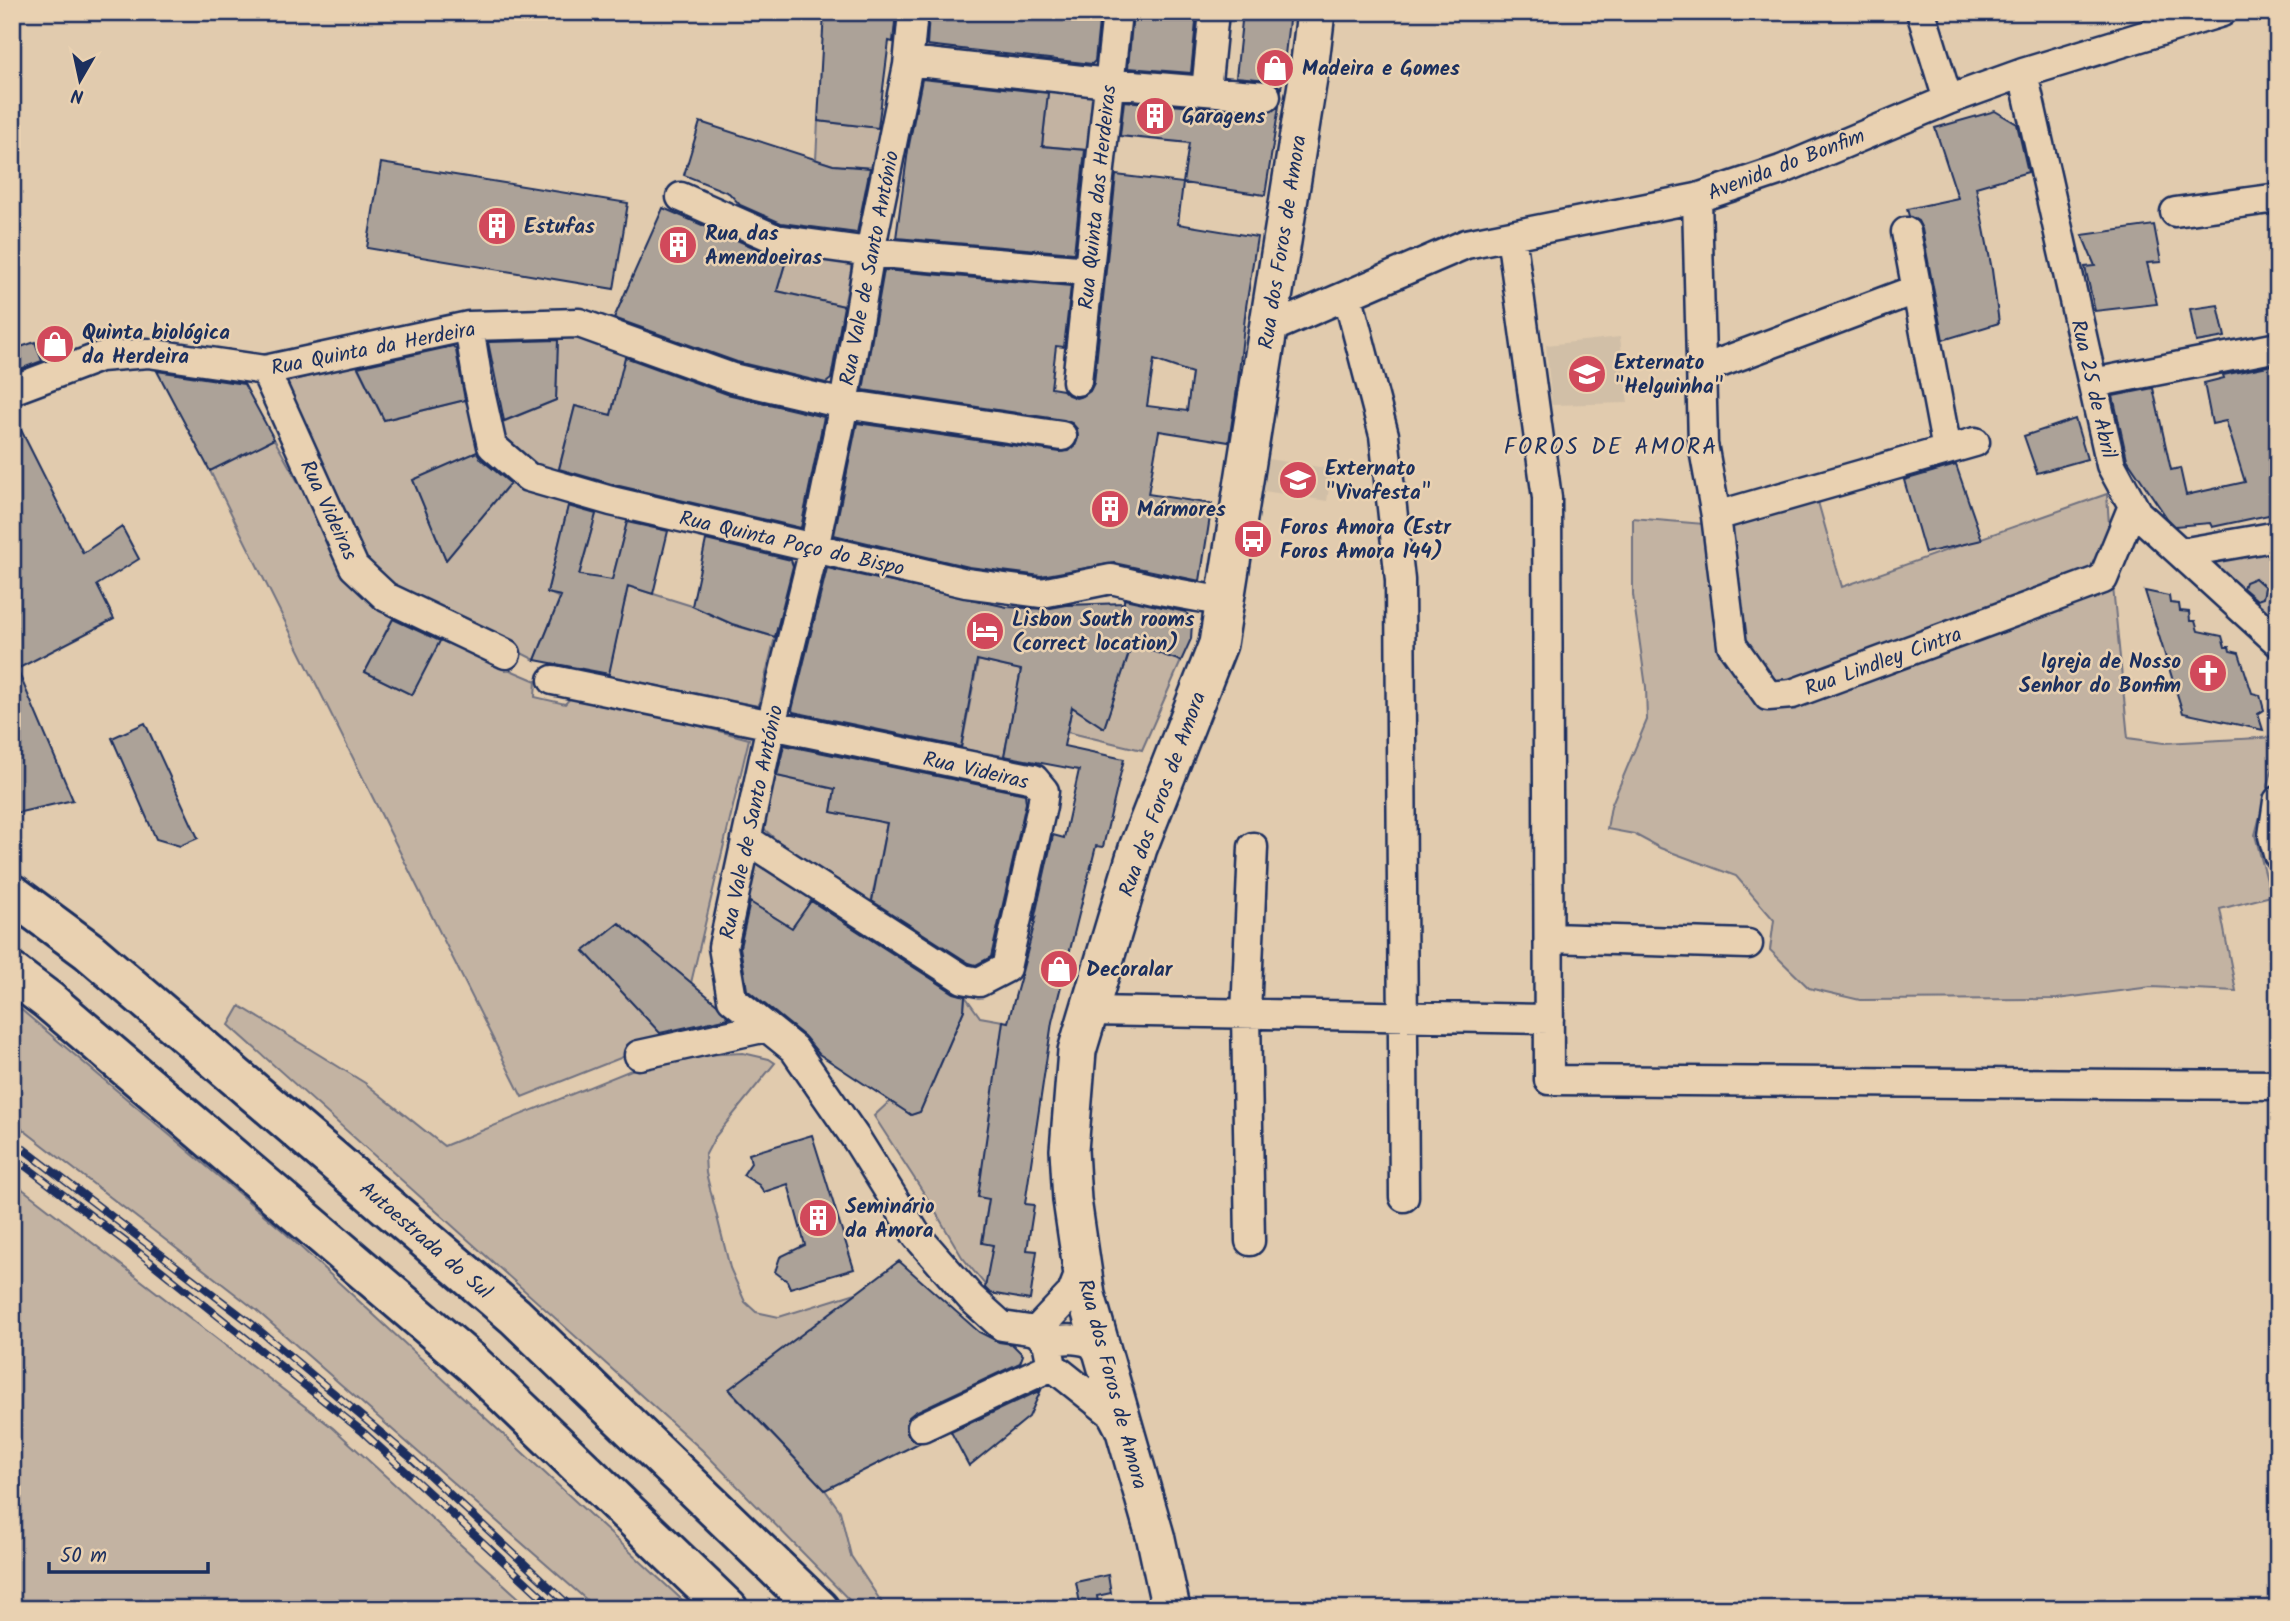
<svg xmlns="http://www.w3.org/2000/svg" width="2290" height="1621" font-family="Kalam,sans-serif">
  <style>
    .built { fill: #d1bfa7 }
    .green { fill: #c3b3a2; stroke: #6f7180; stroke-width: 2 }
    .building { fill: #aca298; stroke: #1b2f5e; stroke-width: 2; fill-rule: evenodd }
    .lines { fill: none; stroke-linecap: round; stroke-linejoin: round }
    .minor-casing { stroke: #1b2f5e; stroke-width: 33 }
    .major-casing { stroke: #1b2f5e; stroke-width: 42 }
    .highway-casing { stroke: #1b2f5e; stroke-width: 44 }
    .minor { stroke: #e9d1b1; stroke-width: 28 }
    .major { stroke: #e9d1b1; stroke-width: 37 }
    .highway { stroke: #e9d1b1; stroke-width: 38 }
    .rail-casing { stroke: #1b2f5e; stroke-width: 8 }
    .rail { stroke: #e9d1b1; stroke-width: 5; stroke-dasharray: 16; stroke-linecap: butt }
    .labels { text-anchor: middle; stroke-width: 5; stroke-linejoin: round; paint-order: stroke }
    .poi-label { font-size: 21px; font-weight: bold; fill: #1b2f5e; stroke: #e9d1b1; text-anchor: start }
    .street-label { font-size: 21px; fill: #1b2f5e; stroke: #e9d1b1 }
    .neighbourhood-label { font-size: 23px; letter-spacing: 2px; fill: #1b2f5e; stroke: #e9d1b1 }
  </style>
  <rect width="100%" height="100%" fill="#e1cbae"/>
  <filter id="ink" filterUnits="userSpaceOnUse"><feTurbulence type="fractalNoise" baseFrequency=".0143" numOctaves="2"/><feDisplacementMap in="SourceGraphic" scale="14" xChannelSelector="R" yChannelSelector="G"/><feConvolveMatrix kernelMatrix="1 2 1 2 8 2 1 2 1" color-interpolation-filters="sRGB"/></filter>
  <g filter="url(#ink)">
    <!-- built -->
    <path class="built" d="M1620 337 1628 403 1552 405 1546 345Z
      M1268 459 1332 469 1327 501 1264 491Z"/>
    <!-- green -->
    <path class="green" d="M1049 84 1096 88 1089 150 1042 146Z
      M818 121 880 128 875 168 833 165 816 160Z
      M788 254 842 258 851 266V271L844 306 777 291Z
      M558 336 583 337 627 351 611 415 575 406 557 476 539 471 509 449 498 424 556 400Z
      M356 364 384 420 465 400 487 448 413 480 446 559 513 480 570 499 547 592 560 598 535 660 399 591 374 570 365 558 283 386 287 382Z
      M274 439 360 593 393 618 365 672 412 695 440 640 536 681 535 697 565 704 575 693 749 739 691 983 619 923 584 951 672 1046 638 1051 522 1097 210 471Z
      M2107 494 2113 587 2128 738 2164 743 2278 737V748L2255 835 2271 896 2220 909 2236 991 2151 987 2057 999 1860 1000 1809 988 1770 950 1774 920 1736 876 1660 848 1634 834 1607 829 1611 806 1647 720 1646 687 1633 595V518L1728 526 1818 502 1842 587Z
      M598 507 629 515 612 580H578Z
      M2278 545V631L2181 553Z
      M628 586 692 606 733 625 775 637 758 706 608 676Z
      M1132 644 1181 661 1142 750 1067 732 1072 707 1104 728Z
      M978 660 1021 670 1004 756 961 749Z
      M769 774 835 789 831 812 887 823 871 903 775 839 761 826Z
      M764 862 816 894 792 928 744 899 750 868Z
      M965 996 980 1017 1003 1021 989 1199 982 1242 993 1245 986 1286 962 1257 929 1201 874 1116 890 1101 911 1115 920 1112 964 1010Z
      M12 1002 282 1230 692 1609H597L256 1310 12 1121Z
      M240 1006 365 1083 444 1146 656 1060 701 1055 743 1053 769 1059 775 1063 715 1137 705 1156 706 1173 730 1268 745 1302 756 1312 779 1317 859 1292 729 1390 825 1490 840 1511 851 1556 886 1609H858L702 1450 229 1025Z
      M12 1181 333 1428 531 1609H12Z"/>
    <!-- building -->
    <path class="building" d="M824 12H896L893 42 889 41 878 128 818 121Z
      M929 12H1100L1095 61 1092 64 927 45Z
      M1133 12H1197L1191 73 1128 68Z
      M1243 12H1290L1281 89 1276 83 1268 80 1236 77Z
      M922 79 1048 93 1042 146 1085 150 1074 253 896 238 908 150Z
      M1124 101 1265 113 1272 111 1279 106 1265 195 1183 183 1189 143 1120 136Z
      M1995 111 2017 124 2028 172 1976 187 1992 270 1999 323 1943 340 1922 229 1918 221 1909 216 1907 209 1958 198 1935 128Z
      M700 122 833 165 870 168 857 233 781 223 740 205 729 193 684 175Z
      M381 163 628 203 614 289 367 248Z
      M1116 175 1183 183 1178 224 1257 237 1246 307 1238 382 1229 442 1159 431 1148 494 1212 504 1200 581 1114 563 1041 576 969 567 834 535 857 423 1060 452 1069 451 1075 446 1078 438 1077 429 1072 423 1064 420 863 390 884 270 1071 286 1064 347 1056 346 1051 388 1063 390 1068 395 1076 398 1083 396 1090 391 1094 383ZM1154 360 1192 373 1187 411 1147 406Z
      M663 208 769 254 787 257 777 291 844 306 831 379 826 383 737 362 614 318Z
      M2154 225 2161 262 2147 263 2157 304 2095 311 2085 267 2095 266 2082 235Z
      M2218 305 2225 337 2196 342 2190 309Z
      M558 340 556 400 504 421 488 342Z
      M35 342 42 361 12 372V350Z
      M453 346 456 350 465 400 384 420 358 367Z
      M625 357 727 394 824 417 801 528 615 485 559 469 575 406 611 415Z
      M2278 364V513L2212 527 2210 523 2175 526 2167 518 2127 459 2113 396 2153 388 2171 470 2180 468 2186 495 2245 482 2226 421 2212 424 2204 383 2224 378 2223 375Z
      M157 371 244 384 274 439 210 471Z
      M12 412 83 553 122 527 139 559 97 585 114 619 17 669 73 800 12 814Z
      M2075 419 2087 459 2037 473 2024 436Z
      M477 452 481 459 510 483 446 560 413 480Z
      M1956 465 1982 540 1925 553 1904 480Z
      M568 506 596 514 579 575 612 580 627 522 668 531 653 594 628 586 609 674 535 660 561 596 547 593Z
      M706 540 791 560 793 566 775 637 732 624 692 606Z
      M827 568 1007 607 1045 609 1067 605 1124 603V599L1186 612 1192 622 1191 639 1181 661 1132 644 1104 728 1072 707 1064 746 1124 759 1103 847 1096 846 1052 1022 1025 1204 1034 1205 1027 1250 1037 1251 1030 1300 990 1293 985 1288 993 1245 982 1243 989 1199 978 1197 1003 1021 1008 1022 1022 972 1036 918 1034 920 1053 835 1064 838 1079 770 1004 756 1021 670 977 660 961 747 793 712 792 710Z
      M2255 578 2265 587 2263 598 2257 600 2243 588 2245 582Z
      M2145 591 2169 596 2170 603 2179 604 2180 611 2189 612 2190 621H2195L2198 631 2222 636 2225 647H2229L2230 651 2239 653 2252 693 2260 695 2264 710 2258 714 2263 730 2183 713Z
      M393 619 440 641 412 695 365 672Z
      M145 723 198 838 180 846 156 839 112 738Z
      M784 745 1025 794 1026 803 991 957 976 965 969 963 872 901 887 823 831 812 835 789 777 776Z
      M811 901 954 993 965 996 964 1010 920 1112 911 1115 819 1054 804 1036 747 990 740 947 750 902 792 928Z
      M619 923 717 1004 729 1018 660 1033 584 951Z
      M812 1135 854 1269 790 1288 787 1281 775 1272 780 1257 805 1245 788 1184 764 1192 759 1185 743 1175 751 1163 749 1154Z
      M899 1261 979 1332 999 1342 1012 1344 1023 1355 1020 1363 915 1412 909 1417 906 1425 907 1433 912 1440 919 1443 825 1490 729 1389Z
      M1041 1390 1029 1417 969 1466 951 1432Z
      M1108 1575 1111 1593 1097 1596 1099 1609H1081L1076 1582Z"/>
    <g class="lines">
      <defs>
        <path id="minor" d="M913 12 908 65 870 252 844 404 814 549 771 725 723 947 732 999 794 1049 857 1140 917 1236 971 1298 1002 1326 1036 1331 1047 1342 1052 1366 922 1427
          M1921 12 1948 100
          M909 61 1109 83 1266 96
          M2023 73 2111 465 2137 513 2278 642
          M1206 91 1214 12
          M681 197 776 239 870 252 1089 271
          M1697 198 1703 444 1716 516 1732 645 1768 696 1792 694 2103 579 2133 506
          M2175 212 2278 198
          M1906 232 1947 450
          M1511 235 1547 498 1549 1080 2278 1085
          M1348 297 1384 435 1400 580 1404 1197
          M469 326 478 383 492 446 528 477 611 501 966 583 1042 593 1111 579 1154 589 1225 602
          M1269 329 1466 244 1697 198 1781 170 1948 100 2023 73 2222 12
          M265 370 354 567 386 597 506 654
          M1701 370 1917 289
          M1077 381 1117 12
          M2093 383 2278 347
          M12 390 100 357 148 353 265 370 469 326 579 323 732 378 844 404 1062 436
          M1716 516 1975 442
          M2181 553 2278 536
          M553 680 1034 779 1044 791 1042 806 1006 968 979 982 963 979 746 839
          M2278 801 2273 836 2278 854
          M1549 938 1748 944
          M1089 1011 1549 1019
          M639 1055 767 1027
          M1250 1241 1246 1014 1253 847
          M1036 1331 1072 1293 1082 1267
          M1047 1342C1066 1338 1079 1338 1096 1345L1095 1348 1102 1356
          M1052 1366 1111 1413 1120 1430"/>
        <path id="major" d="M1171 1609 1156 1539 1086 1295 1072 1200 1069 1150 1077 1051 1138 848 1218 644 1308 78 1316 12"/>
        <path id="highway" d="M12 894 89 951 515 1316 819 1609
          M12 973 49 1001 472 1363 728 1609"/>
      </defs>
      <!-- minor casing -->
      <use href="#minor" class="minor-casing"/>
      <!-- major casing -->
      <use href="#major" class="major-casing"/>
      <!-- highway casing -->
      <use href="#highway" class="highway-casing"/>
      <!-- minor -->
      <use href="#minor" class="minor"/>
      <!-- major -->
      <use href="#major" class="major"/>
      <!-- highway -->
      <use href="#highway" class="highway"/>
      <defs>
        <path id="rail" d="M12 1140 253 1325 411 1458 573 1609
          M12 1156 127 1243 363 1432 555 1609"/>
      </defs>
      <!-- rail casing -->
      <use href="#rail" class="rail-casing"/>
      <!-- rail -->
      <use href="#rail" class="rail"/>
    </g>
  </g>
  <!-- icons -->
  <defs>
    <symbol id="shop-disc" viewBox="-11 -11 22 22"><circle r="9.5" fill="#d1495b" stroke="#e9d1b1"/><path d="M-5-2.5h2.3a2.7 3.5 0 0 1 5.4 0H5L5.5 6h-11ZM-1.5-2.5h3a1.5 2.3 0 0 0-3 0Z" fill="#fff"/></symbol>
    <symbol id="building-disc" viewBox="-11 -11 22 22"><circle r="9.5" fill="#d1495b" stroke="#e9d1b1"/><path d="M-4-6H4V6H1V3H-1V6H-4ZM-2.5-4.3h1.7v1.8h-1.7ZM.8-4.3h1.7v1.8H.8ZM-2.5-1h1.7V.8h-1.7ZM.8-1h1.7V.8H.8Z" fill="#fff"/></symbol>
    <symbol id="school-disc" viewBox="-11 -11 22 22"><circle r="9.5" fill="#d1495b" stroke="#e9d1b1"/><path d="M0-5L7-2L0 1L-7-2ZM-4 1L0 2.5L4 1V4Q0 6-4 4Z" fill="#fff"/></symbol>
    <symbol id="bus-disc" viewBox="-11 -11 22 22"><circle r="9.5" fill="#d1495b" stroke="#e9d1b1"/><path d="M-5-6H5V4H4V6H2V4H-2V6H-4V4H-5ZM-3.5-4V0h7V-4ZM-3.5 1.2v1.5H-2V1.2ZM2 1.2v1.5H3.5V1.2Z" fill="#fff"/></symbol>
    <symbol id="hotel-disc" viewBox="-11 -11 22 22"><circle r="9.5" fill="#d1495b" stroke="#e9d1b1"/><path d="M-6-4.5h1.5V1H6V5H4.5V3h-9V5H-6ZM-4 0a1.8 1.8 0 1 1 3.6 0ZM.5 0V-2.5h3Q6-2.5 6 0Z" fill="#fff"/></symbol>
    <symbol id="church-disc" viewBox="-11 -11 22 22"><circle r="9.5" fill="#d1495b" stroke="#e9d1b1"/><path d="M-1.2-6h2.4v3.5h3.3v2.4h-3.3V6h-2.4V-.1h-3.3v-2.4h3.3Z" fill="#fff"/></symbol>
  </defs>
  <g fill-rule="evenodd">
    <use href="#shop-disc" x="1253" y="46" width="44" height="44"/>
    <use href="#building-disc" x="1133" y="94" width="44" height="44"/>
    <use href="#building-disc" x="475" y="204" width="44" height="44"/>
    <use href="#building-disc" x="656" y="223" width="44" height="44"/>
    <use href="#shop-disc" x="33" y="322" width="44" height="44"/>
    <use href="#school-disc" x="1565" y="352" width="44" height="44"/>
    <use href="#school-disc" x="1276" y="458" width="44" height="44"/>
    <use href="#building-disc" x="1088" y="487" width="44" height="44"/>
    <use href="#bus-disc" x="1231" y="517" width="44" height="44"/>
    <use href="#hotel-disc" x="963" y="609" width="44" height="44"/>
    <use href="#church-disc" x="2186" y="651" width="44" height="44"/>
    <use href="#shop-disc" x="1037" y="947" width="44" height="44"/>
    <use href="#building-disc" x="796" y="1196" width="44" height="44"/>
  </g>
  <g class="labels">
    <!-- poi labels -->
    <g class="poi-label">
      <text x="1302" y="75">Madeira e Gomes</text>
      <text x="1182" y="123">Garagens</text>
      <text x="524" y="233">Estufas</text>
      <text x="705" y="240">Rua das<tspan x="705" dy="24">Amendoeiras</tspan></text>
      <text x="82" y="339">Quinta biológica<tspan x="82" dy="24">da Herdeira</tspan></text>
      <text x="1614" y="369">Externato<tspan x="1614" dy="24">"Helguinha"</tspan></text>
      <text x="1325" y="475">Externato<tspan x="1325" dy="24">"Vivafesta"</tspan></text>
      <text x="1137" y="516">Mármores</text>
      <text x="1280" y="534">Foros Amora (Estr<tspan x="1280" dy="24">Foros Amora 144)</tspan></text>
      <text x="1012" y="626">Lisbon South rooms<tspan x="1012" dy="24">(correct location)</tspan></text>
      <text x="2181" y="668" text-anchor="end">Igreja de Nosso<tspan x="2181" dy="24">Senhor do Bonfim</tspan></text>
      <text x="1086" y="976">Decoralar</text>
      <text x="845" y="1213">Seminário<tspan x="845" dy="24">da Amora</tspan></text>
    </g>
    <!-- street labels -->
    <g class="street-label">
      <text transform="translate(1786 164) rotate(-21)" y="7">Avenida do Bonfim</text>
      <text transform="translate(1097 197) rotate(-84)" y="7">Rua Quinta das Herdeiras</text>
      <text transform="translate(1282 242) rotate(-81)" y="7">Rua dos Foros de Amora</text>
      <text transform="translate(869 268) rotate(-79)" y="7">Rua Vale de Santo António</text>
      <text transform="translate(373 348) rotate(-11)" y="7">Rua Quinta da Herdeira</text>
      <text transform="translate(2094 389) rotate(77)" y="7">Rua 25 de Abril</text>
      <text transform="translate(329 510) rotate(65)" y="7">Rua Videiras</text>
      <text transform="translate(792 543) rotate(13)" y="7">Rua Quinta Poço do Bispo</text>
      <text transform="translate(1883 661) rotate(-20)" y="7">Rua Lindley Cintra</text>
      <text transform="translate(976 770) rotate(13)" y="7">Rua Videiras</text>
      <text transform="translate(1162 794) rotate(-70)" y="7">Rua dos Foros de Amora</text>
      <text transform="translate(751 822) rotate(-78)" y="7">Rua Vale de Santo António</text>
      <text transform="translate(426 1240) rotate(41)" y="7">Autoestrada do Sul</text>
      <text transform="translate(1113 1384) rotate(75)" y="7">Rua dos Foros de Amora</text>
    </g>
    <!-- neighbourhood labels -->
    <g class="neighbourhood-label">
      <text x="1611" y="454">FOROS DE AMORA</text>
    </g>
  </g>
  <!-- margin -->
  <rect width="2290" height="1621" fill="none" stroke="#e9d1b1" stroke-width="42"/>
  <rect x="21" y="21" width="2248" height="1579" fill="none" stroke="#1b2f5e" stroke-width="2.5" filter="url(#ink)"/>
  <!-- north arrow -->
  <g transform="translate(80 80) rotate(189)" stroke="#e9d1b1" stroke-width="5" paint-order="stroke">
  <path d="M0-5L12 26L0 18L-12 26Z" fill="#1b2f5e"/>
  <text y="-10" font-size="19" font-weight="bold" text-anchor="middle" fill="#1b2f5e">N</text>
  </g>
  <!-- scale -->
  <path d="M49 1562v10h159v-10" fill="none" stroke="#1b2f5e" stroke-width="3.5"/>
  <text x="60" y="1562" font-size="21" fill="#1b2f5e" stroke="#e9d1b1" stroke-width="5" paint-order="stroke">50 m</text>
</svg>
